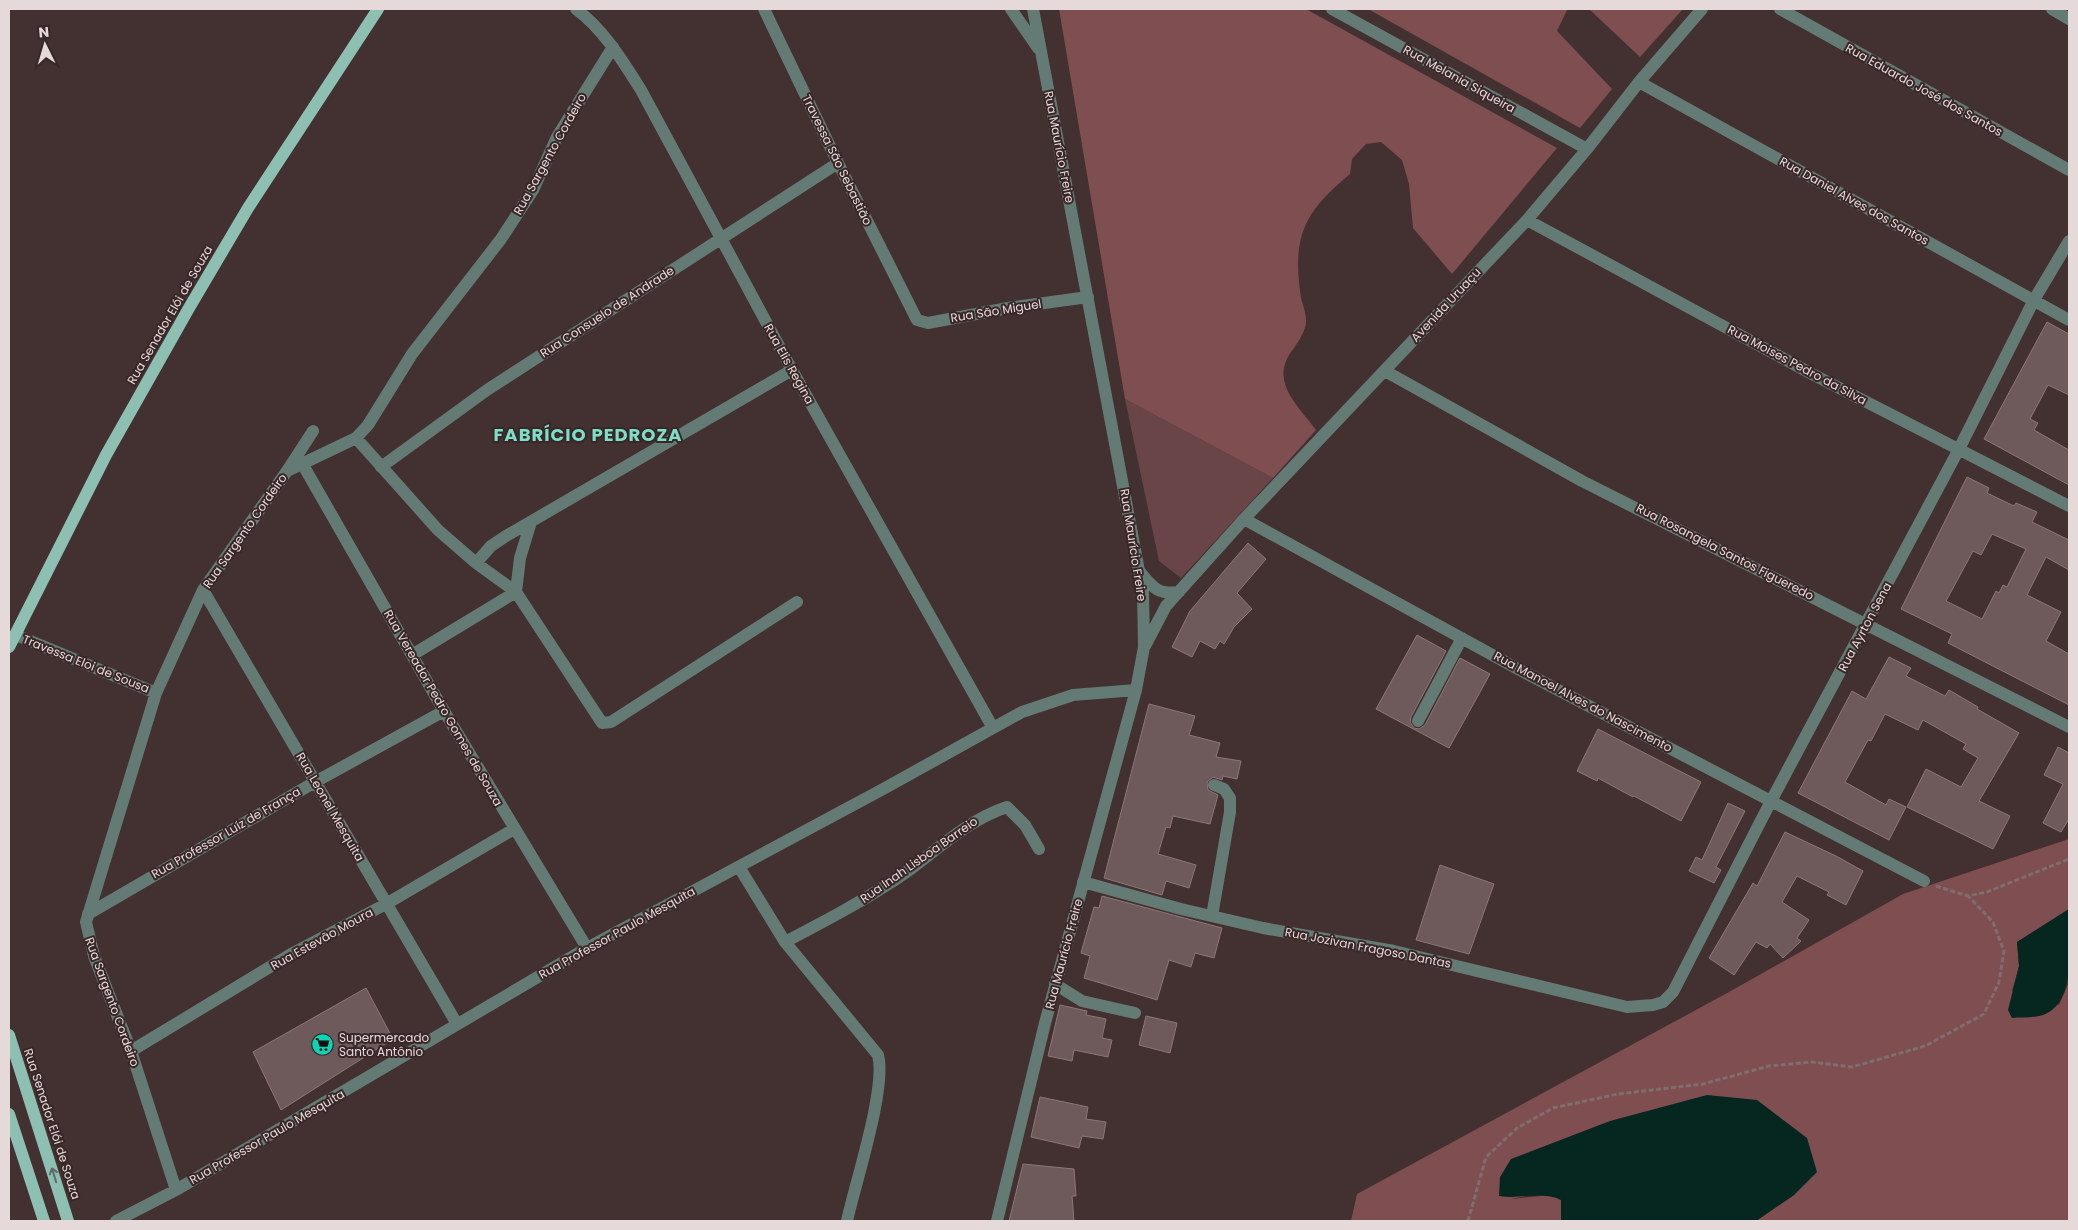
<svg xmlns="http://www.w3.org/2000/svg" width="2078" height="1230" font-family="Poppins,sans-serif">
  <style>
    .green { fill: #694547 }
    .forest { fill: #7f4e51 }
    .water { fill: #062720 }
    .building { fill: #6f5a5b; stroke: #8d7677; fill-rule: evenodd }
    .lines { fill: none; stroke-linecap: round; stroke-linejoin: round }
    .path { stroke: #7f6e6f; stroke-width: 3; stroke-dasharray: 5 2.5; stroke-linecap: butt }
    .minor { stroke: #637b74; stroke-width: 12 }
    .major { stroke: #8dbfb2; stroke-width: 12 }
    .oneway { stroke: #5f6b66 }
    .labels { text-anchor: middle; stroke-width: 4; stroke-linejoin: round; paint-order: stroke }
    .street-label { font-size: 12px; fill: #e6d9da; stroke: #392627 }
    .poi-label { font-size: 12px; fill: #e6d9da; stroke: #392627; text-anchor: start }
    .district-label { font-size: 18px; font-weight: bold; letter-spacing: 1px; fill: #7cdfc8; stroke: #392627 }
  </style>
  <rect width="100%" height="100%" fill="#433031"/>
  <!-- green -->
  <path class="green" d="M1125 399 1273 478 1181 578 1159 561Z"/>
  <!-- forest -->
  <path class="forest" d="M1059 9H1306L1557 148 1452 274 1413 228 1409 184 1402 160 1381 142 1366 144 1352 159 1350 174C1303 213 1292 237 1301 298 1303 305 1306 313 1306 320 1307 328 1299 341 1294 348 1268 380 1296 403 1316 430L1273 478 1125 399Z
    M1368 9H1583L1567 10 1557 31 1612 89 1580 128Z
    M1589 9H1683L1640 57Z
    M2069 839V909L2017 942 2019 966 2012 991 2059 1005 2069 982V1221H1756L1794 1195 1807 1138 1511 1199 1551 1195 1561 1200V1221H1351L1357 1194 1729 992 1903 894Z"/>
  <!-- water -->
  <path class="water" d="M2069 909C2069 939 2078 1003 2043 1015 2034 1018 2022 1017 2012 1018L2008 1010 2019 966 2017 942Z
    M1707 1095 1757 1100 1807 1138 1817 1172 1794 1195 1756 1221H1561V1200C1542 1190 1520 1200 1499 1196L1500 1177 1511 1159 1610 1121Z"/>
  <!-- building -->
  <path class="building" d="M2047 322 2069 334V395L2048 385 2030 419 2038 423 2034 430 2069 450V485L1984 439Z
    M1967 477 1989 488 1987 493 2014 506 2016 503 2037 512 2032 522 2069 540V570L2046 557 2027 595 2061 612 2046 641 2069 654V705L1948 643 1952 634 1901 609ZM1992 534 2026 549 2007 587 2003 585 1999 593 1996 591 1982 619 1946 601 1973 551 1981 555Z
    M1248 543 1266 559 1237 593 1252 609 1234 627 1224 644 1220 641 1215 649 1200 641 1192 657 1172 647 1190 611Z
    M1417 635 1446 651 1411 717 1410 722 1414 728 1419 729 1425 725 1460 658 1490 674 1449 748 1376 709Z
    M1889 657 1911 668 1906 676 1945 696 1949 690 1978 707 1977 709 2019 733 1979 801 2010 816 1993 849 1907 807 1926 769 1961 787 1978 758 1963 749 1966 744 1923 720 1918 730 1885 714 1871 741 1868 740 1845 782 1886 805 1889 799 1906 807 1889 840 1798 793 1852 691 1866 699Z
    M1149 704 1195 716 1189 735 1220 743 1216 757 1241 761 1237 779 1223 776 1222 780 1213 777 1207 782 1208 790 1218 795 1210 824 1173 816 1170 828 1166 827 1158 854 1196 865 1189 888 1166 881 1162 895 1104 878Z
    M1598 729 1701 782 1681 821 1634 796 1633 797 1598 778 1597 781 1577 771Z
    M2058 747 2069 753V819L2061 832 2043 823 2063 784 2044 775Z
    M1728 803 1745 811 1716 867 1721 870 1714 883 1689 871 1696 857 1702 860Z
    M1785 832 1836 856 1863 871 1846 905 1827 895 1829 892 1797 876 1782 902 1809 920 1797 938 1801 941 1783 958 1770 944 1767 948 1756 942 1734 975 1709 958 1753 883 1757 886Z
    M1440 865 1494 884 1469 954 1416 940Z
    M1102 896 1222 928 1214 958 1195 953 1191 967 1169 960 1157 1000 1084 978 1090 956 1081 953 1094 907 1099 908Z
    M366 988 393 1039 281 1110 253 1052Z
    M1060 1005 1087 1011 1086 1015 1106 1019 1102 1038 1112 1040 1108 1057 1074 1050 1072 1061 1048 1056Z
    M1146 1016 1177 1023 1170 1053 1139 1045Z
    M1040 1097 1088 1107 1086 1119 1106 1122 1103 1139 1082 1136 1079 1148 1031 1137Z
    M1023 1164 1074 1169 1076 1196H1072L1074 1221H1009Z"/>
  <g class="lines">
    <!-- path -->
    <path class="path" d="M1936 886 1968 896 1987 892 2069 859
      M1468 1221 1486 1157 1517 1128 1553 1108 1618 1094 1703 1084 1769 1066 1812 1062 1852 1067 1925 1046 1984 1014 1999 982 2004 951 1993 922 1968 896"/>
    <!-- minor -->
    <path class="minor" d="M576 9C604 30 622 60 641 90L792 370 993 728
      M764 9 838 163 917 320 928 323 1008 308 1088 297
      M1011 9 1038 48
      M1332 9 1587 149
      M1780 9 2069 170
      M2052 9 2069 19
      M1639 82 2069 320
      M1527 220 1812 374 2069 506
      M1385 371 1582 481 2069 727
      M356 438 438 530 476 563 516 592 602 723 611 722 797 602
      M303 465 444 711 587 948
      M381 467 487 390 838 163
      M287 471 313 431
      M1244 519 1518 669 1924 881
      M476 563 491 546 506 536 792 370
      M1140 572C1153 588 1158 595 1179 592
      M203 590 457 1024
      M16 635 156 693
      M1145 646 1166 606 1244 519 1527 220 1587 149 1639 82 1702 9
      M412 655 516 592 520 558 531 522
      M1418 721 1462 638
      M739 867 785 942 878 1055C887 1087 855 1184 847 1221
      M1083 882 1181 909 1263 928 1394 951 1627 1007 1653 1005 1663 1002 1673 992 1771 801 1959 449 2034 300 2069 241
      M88 914 315 782 444 711
      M1212 916 1230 812V798L1224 789 1214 785
      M785 942C827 920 869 898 908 871 939 848 970 819 1007 807L1025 825 1039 849
      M1055 984 1082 1001 1135 1013
      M131 1051 293 953 386 904 514 829
      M176 1190 131 1051 94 956 86 922 156 693 203 590 287 471 356 438 368 425 412 354 501 239 533 190 557 137 613 47
      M116 1221 176 1190 587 948 885 788 1022 712 1073 695 1136 690
      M997 1221 1045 1023 1136 690 1144 647 1143 592 1033 9"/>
    <!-- major -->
    <path class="major" d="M9 647 106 455 189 308 248 208 378 9
      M9 1035 68 1221
      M9 1114 44 1221"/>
  </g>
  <!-- one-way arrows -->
  <defs><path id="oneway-shaft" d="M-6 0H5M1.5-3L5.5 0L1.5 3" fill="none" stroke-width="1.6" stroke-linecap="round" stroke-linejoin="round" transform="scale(1.25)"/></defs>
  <use class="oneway" href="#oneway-shaft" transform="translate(54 1175) rotate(-107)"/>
  <!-- icons -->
  <defs>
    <symbol id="supermarket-disc" viewBox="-11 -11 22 22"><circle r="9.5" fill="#0bd5b5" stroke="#392627"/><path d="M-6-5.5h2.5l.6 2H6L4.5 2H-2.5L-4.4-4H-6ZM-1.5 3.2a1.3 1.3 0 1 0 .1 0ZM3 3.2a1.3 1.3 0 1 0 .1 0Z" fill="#111"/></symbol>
  </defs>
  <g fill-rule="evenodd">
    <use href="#supermarket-disc" x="310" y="1032" width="25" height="25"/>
  </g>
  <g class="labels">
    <!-- street labels -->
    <g class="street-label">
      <text transform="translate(1459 79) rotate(29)" y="4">Rua Melania Siqueira</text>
      <text transform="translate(1924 90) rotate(29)" y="4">Rua Eduardo José dos Santos</text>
      <text transform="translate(1059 147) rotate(79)" y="4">Rua Maurício Freire</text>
      <text transform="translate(550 154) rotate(-61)" y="4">Rua Sargento Cordeiro</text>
      <text transform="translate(837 160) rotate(64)" y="4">Travessa São Sebastião</text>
      <text transform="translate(1854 201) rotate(29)" y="4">Rua Daniel Alves dos Santos</text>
      <text transform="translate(1446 305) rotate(-47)" y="4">Avenida Uruaçu</text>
      <text transform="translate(996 311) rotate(-9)" y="4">Rua São Miguel</text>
      <text transform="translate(607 312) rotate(-33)" y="4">Rua Consuelo de Andrade</text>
      <text transform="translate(170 315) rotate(-60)" y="4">Rua Senador Elói de Souza</text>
      <text transform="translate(789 364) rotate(61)" y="4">Rua Elis Regina</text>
      <text transform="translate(1797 365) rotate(28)" y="4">Rua Moises Pedro da Silva</text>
      <text transform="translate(245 531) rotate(-55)" y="4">Rua Sargento Cordeiro</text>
      <text transform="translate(1133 545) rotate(81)" y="4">Rua Maurício Freire</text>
      <text transform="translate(1725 552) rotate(27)" y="4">Rua Rosangela Santos Figueredo</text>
      <text transform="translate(1865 627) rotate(-62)" y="4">Rua Ayrton Sena</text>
      <text transform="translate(86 664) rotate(22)" y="4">Travessa Eloi de Sousa</text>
      <text transform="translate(1583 702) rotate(28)" y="4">Rua Manoel Alves do Nascimento</text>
      <text transform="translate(443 708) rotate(60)" y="4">Rua Vereador Pedro Gomes de Souza</text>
      <text transform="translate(330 807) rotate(60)" y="4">Rua Leonel Mesquita</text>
      <text transform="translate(226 833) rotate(-30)" y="4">Rua Professor Luíz de França</text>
      <text transform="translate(919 860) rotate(-35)" y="4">Rua Inah Lisboa Barreio</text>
      <text transform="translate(617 933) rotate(-29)" y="4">Rua Professor Paulo Mesquita</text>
      <text transform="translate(322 939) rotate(-29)" y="4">Rua Estevão Moura</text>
      <text transform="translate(1368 948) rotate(11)" y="4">Rua Jozivan Fragoso Dantas</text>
      <text transform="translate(1064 954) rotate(-75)" y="4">Rua Maurício Freire</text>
      <text transform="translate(112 1002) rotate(70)" y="4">Rua Sargento Cordeiro</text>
      <text transform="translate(52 1124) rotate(72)" y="4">Rua Senador Elói de Souza</text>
      <text transform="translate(267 1137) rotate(-30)" y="4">Rua Professor Paulo Mesquita</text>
    </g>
    <!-- poi labels -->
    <g class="poi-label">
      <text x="339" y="1042">Supermercado<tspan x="339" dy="14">Santo Antônio</tspan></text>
    </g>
    <!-- district labels -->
    <g class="district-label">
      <text x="588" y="441">FABRÍCIO PEDROZA</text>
    </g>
  </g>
  <!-- border -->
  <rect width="2078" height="1230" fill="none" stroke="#e6d9da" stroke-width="20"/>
  <!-- north arrow -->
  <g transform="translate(45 45) rotate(355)" stroke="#392627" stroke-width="4" paint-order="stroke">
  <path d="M0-4L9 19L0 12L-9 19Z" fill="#e6d9da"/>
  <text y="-8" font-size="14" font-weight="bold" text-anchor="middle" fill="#e6d9da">N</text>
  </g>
</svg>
